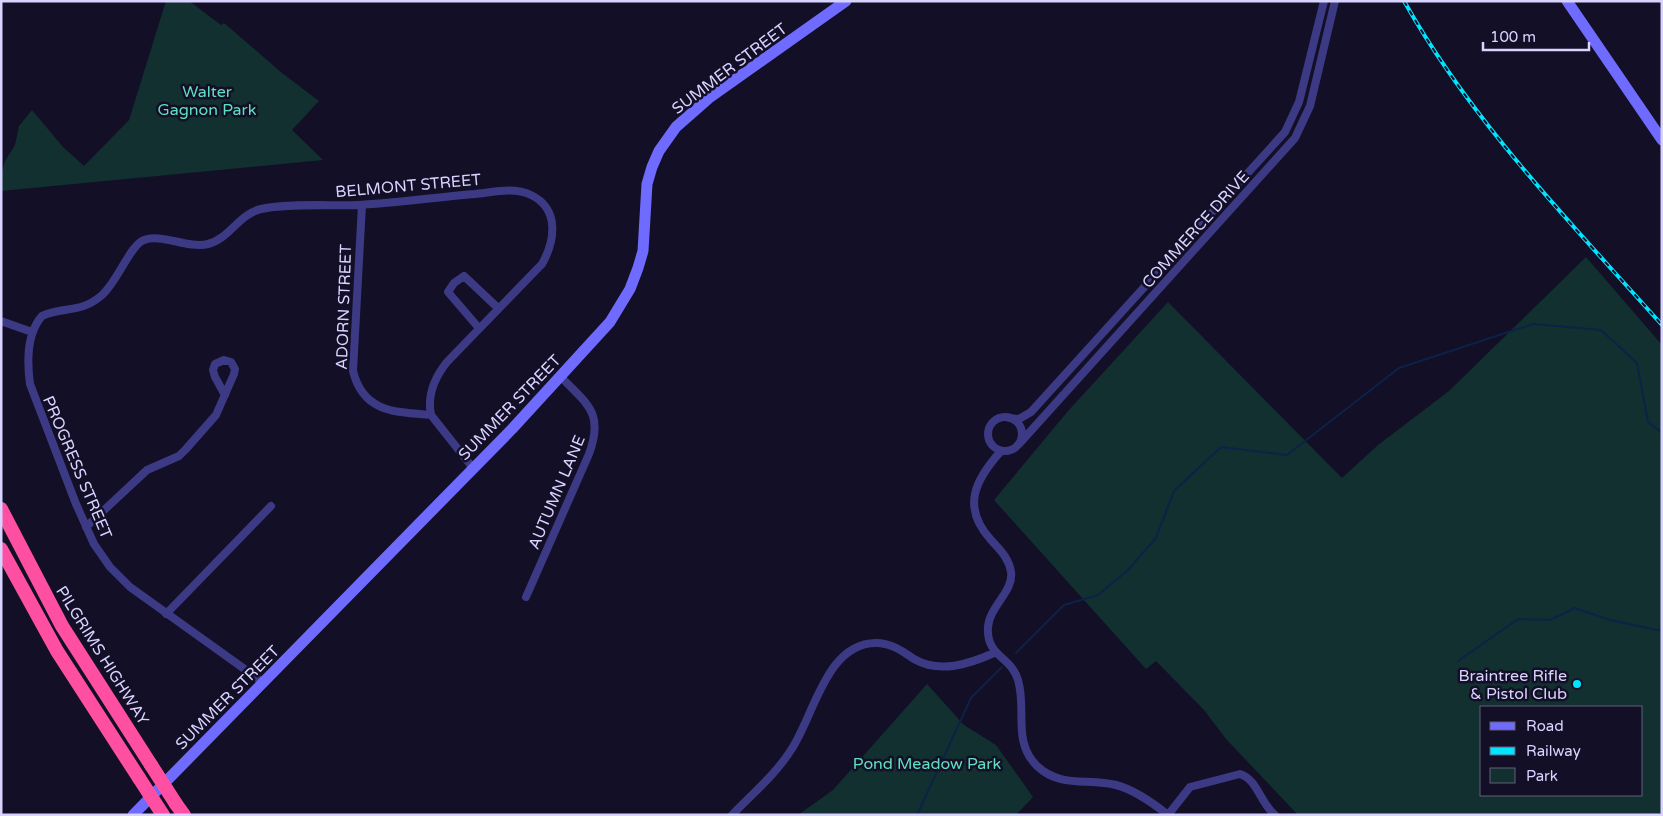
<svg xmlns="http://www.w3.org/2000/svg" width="1663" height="816" font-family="'Varela Round',sans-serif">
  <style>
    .green { fill: #12302f; fill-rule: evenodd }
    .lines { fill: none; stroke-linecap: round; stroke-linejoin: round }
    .stream { stroke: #0c2248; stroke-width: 2 }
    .street { stroke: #3d3a85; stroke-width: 8 }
    .secondary { stroke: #6f6bff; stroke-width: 11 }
    .highway { stroke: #ff4fa3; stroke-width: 14 }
    .rail-casing { stroke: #00e5ff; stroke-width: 4 }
    .rail { stroke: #130f26; stroke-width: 2; stroke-dasharray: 5.5; stroke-linecap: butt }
    .highway-bridge { stroke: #ff4fa3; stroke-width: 14 }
    .poi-dot { fill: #00e5ff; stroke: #130f26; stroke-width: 2 }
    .labels { text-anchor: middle; stroke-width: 5; stroke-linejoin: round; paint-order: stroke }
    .street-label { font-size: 16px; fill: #d9d4ff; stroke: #130f26 }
    .park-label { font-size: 16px; fill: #5fe0c0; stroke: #130f26 }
    .poi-label { font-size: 16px; fill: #d9d4ff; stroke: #130f26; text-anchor: end }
  </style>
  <rect width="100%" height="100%" fill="#130f26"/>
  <!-- green -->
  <path class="green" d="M166 1H189L221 25 224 23 282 73 319 101 292 130 323 160 1 191V175L5 161 15 145 19 126 32 110 63 147 84 166 129 120Z
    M1586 257 1662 345V811L1658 815H1298L1226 739 1204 710 1156 661 1146 669 994 500 1068 411 1168 302 1342 478 1378 445 1449 391ZM1642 707V795H1482V707Z
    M927 684 964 725 996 745 1033 797 1016 815H798L833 790Z"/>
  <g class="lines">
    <!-- stream -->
    <path class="stream" d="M1016 653 1064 605 1098 595 1127 571 1156 538 1174 491 1221 447 1287 455 1399 368 1533 324 1601 330 1637 363 1648 422 1662 433
      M1458 661 1518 619 1550 620 1575 608 1610 620 1662 631
      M917 815 971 698 1002 667"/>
    <!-- street -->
    <path class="street" d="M362 205 353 371C363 412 394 412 431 415
      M1 321 32 332
      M478 327 448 292 454 283 464 276 498 308
      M988 434a17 17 0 1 1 34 0a17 17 0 1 1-34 0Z
      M1009 418 1019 419 1031 412 1285 132 1299 102 1324 1
      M1019 444 1295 138 1310 106 1335 1
      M1001 451C975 480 961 507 991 540 1000 550 1009 558 1011 572 1014 591 989 607 988 627 986 657 1011 656 1018 680 1027 710 1012 741 1037 766 1060 788 1088 778 1116 785 1135 790 1153 803 1168 815
      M86 527 147 470 179 456 186 449 216 415 234 374 235 369 231 362 224 360 215 364 213 370 215 377 225 395
      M526 597 589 454C604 413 588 405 561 377
      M166 614 271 506
      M264 683 130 587 110 567 94 544 76 504 30 384C27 362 27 333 42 316 64 306 79 314 101 296 117 283 130 245 144 240 161 233 188 249 208 244 229 239 239 214 261 209 287 203 331 206 359 205 398 203 437 197 475 194 494 192 514 187 531 195 560 209 555 241 542 264L447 362C435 377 427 395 431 415L473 468
      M732 815C752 794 776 774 791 750 814 716 826 643 876 643 891 643 902 651 914 659 940 674 969 664 994 653
      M1168 815 1190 787 1240 774C1258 780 1260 803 1275 815"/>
    <!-- secondary -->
    <path class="secondary" d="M1567 1 1662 140
      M133 815 512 429 610 322 630 289 638 268 643 251 647 184 652 167 659 151 676 127 709 98 846 1"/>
    <!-- highway -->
    <path class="highway" d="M1 509 62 626 151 765
      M1 549 57 651 139 778
      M176 804 184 815"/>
    <defs>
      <path id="rail" d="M1404 1C1472 122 1570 222 1662 325"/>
    </defs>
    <!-- rail casing -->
    <use href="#rail" class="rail-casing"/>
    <!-- rail -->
    <use href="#rail" class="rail"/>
    <!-- highway-bridge -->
    <path class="highway-bridge" d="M151 765 176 804
      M139 778 163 815"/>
  </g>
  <!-- markers -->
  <circle class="poi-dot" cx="1577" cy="684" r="5"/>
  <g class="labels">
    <!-- street labels -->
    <g class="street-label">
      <text transform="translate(729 68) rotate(-37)" y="6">SUMMER STREET</text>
      <text transform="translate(408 185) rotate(-5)" y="6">BELMONT STREET</text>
      <text transform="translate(1195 229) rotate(-48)" y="6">COMMERCE DRIVE</text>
      <text transform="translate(343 307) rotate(-88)" y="6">ADORN STREET</text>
      <text transform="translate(509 407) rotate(-46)" y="6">SUMMER STREET</text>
      <text transform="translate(78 467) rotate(67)" y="6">PROGRESS STREET</text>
      <text transform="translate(556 492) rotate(-67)" y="6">AUTUMN LANE</text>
      <text transform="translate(103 655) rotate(58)" y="6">PILGRIMS HIGHWAY</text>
      <text transform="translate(227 697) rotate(-45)" y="6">SUMMER STREET</text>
    </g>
    <!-- park labels -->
    <g class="park-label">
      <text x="207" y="97">Walter<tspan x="207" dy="18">Gagnon Park</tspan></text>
      <text x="927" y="769">Pond Meadow Park</text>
    </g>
    <!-- poi labels -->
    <g class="poi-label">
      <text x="1567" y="681">Braintree Rifle<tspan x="1567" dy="18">&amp; Pistol Club</tspan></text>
    </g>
  </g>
  <!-- border -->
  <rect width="1663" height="816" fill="none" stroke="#d9d4ff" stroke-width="5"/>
  <!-- legend -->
  <rect x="1480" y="706" width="162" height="90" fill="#130f26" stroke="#625e7d"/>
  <rect x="1490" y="722" width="25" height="8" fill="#6f6bff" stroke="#625e7d"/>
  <text x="1526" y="731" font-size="15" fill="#d9d4ff">Road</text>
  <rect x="1490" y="747" width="25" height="8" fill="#00e5ff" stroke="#625e7d"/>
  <text x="1526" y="756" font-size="15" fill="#d9d4ff">Railway</text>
  <rect x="1490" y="768" width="25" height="15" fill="#12302f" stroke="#625e7d"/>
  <text x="1526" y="781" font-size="15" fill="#d9d4ff">Park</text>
  <!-- scale -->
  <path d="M1483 42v8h106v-8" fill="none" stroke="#d9d4ff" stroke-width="2.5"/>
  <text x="1490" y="42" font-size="15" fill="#d9d4ff" stroke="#130f26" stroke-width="4" paint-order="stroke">100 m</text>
</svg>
